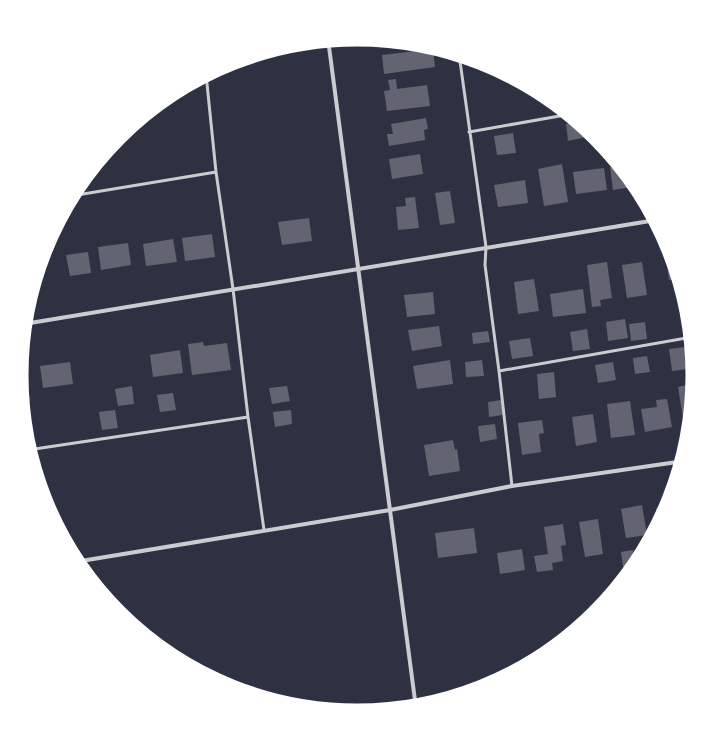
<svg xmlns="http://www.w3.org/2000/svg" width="715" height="750" font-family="Inter,sans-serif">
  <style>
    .building { fill: #626471 }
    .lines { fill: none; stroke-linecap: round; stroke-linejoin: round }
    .service { stroke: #caccd0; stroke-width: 3 }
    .minor { stroke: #caccd0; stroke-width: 4 }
    .rim { fill: none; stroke: #fff; stroke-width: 5 }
  </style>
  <rect width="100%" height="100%" fill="#2d3142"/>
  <!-- building -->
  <path class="building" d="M433 49 435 67 384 74 382 55Z
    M483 61 487 62 499 69 484 71Z
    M396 79 397 89 427 85 430 106 387 111 384 91 390 90 388 80Z
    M426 118 428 129 424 130 425 140 389 146 387 134H393L391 124Z
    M580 122 584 125 586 137 568 141 566 124Z
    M513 133 516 153 497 155 494 136Z
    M420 154 423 174 392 179 389 159Z
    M562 164 568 202 544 206 538 169Z
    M621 166 633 180 638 186 613 190 610 167Z
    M604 168 607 190 576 194 573 172Z
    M525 180 528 203 498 207 494 185Z
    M450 191 455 223 440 225 435 193Z
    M415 197 419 228 398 230 396 207 406 206 405 198Z
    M309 218 312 241 282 245 278 222Z
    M212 234 215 257 185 261 182 238Z
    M173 239 177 262 146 266 143 244Z
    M128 243 131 265 101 270 98 247Z
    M672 250 680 278 669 280 665 251Z
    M88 252 91 273 70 276 66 255Z
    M607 262 612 298 600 300 601 306 592 307 587 265Z
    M642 262 647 295 627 298 622 265Z
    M534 279 539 311 518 314 514 282Z
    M583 289 586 313 553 317 550 294Z
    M433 292 435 314 407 317 404 295Z
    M625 319 628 338 608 341 606 322Z
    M645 322 647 339 631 341 629 324Z
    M439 326 442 346 412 351 408 330Z
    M587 329 590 349 573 351 570 332Z
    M488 331 490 342 473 344 472 333Z
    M530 338 533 356 512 359 509 341Z
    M203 342 204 346 227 343 231 370 192 375 188 344Z
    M685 347 688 369 672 371 669 349Z
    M180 350 183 373 153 377 150 355Z
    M647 356 650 372 635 374 633 358Z
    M450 360 453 384 417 389 413 366Z
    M482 360 484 376 466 377 465 362Z
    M70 362 73 384 43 388 40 366Z
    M613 362 616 380 598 383 595 365Z
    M25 365 30 401 22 402 19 375 20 366Z
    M554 372 556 397 539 399 537 374Z
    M695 383 691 429 685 430 678 387Z
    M132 386 134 404 118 406 115 389Z
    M287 386 290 401 272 404 269 388Z
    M173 393 176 410 160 412 157 395Z
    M667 399 672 427 645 432 641 409 657 407 656 400Z
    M501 400 503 415 489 417 488 402Z
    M630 401 635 435 611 438 607 404Z
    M115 410 118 428 102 430 99 412Z
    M291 410 292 424 275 427 273 412Z
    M593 414 597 442 576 446 572 417Z
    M542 420 544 433 539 434 541 452 522 455 518 423Z
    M495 424 497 439 480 442 478 426Z
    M453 440 455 450 457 449 460 471 429 476 424 445Z
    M642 505 647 535 626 538 621 509Z
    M669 506 660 523 659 524 656 508Z
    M598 519 603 554 585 557 579 522Z
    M563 524 566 545 561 546 563 561 552 563 553 570 537 572 534 556 548 554 544 527Z
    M474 528 477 553 438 558 435 533Z
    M522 549 525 570 500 574 497 553Z
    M633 550 635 565 623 567 621 552Z"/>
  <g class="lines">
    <!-- service -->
    <path class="service" d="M459 54 486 247 485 265 499 371
      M206 74 216 172 233 289 248 417 264 530
      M469 132 571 114
      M71 196 216 172
      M28 450 248 417
      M512 486 499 371 692 337"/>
    <!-- minor -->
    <path class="minor" d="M328 39 416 708
      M24 324 656 220
      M75 562 390 510 512 486 684 461"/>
  </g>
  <!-- crop -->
  <path d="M0 0H715V750H0ZM26 375a331 331 0 1 1 662 0a331 331 0 1 1-662 0Z" fill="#fff" fill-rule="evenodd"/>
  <path class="rim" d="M26 375a331 331 0 1 1 662 0a331 331 0 1 1-662 0Z"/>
</svg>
